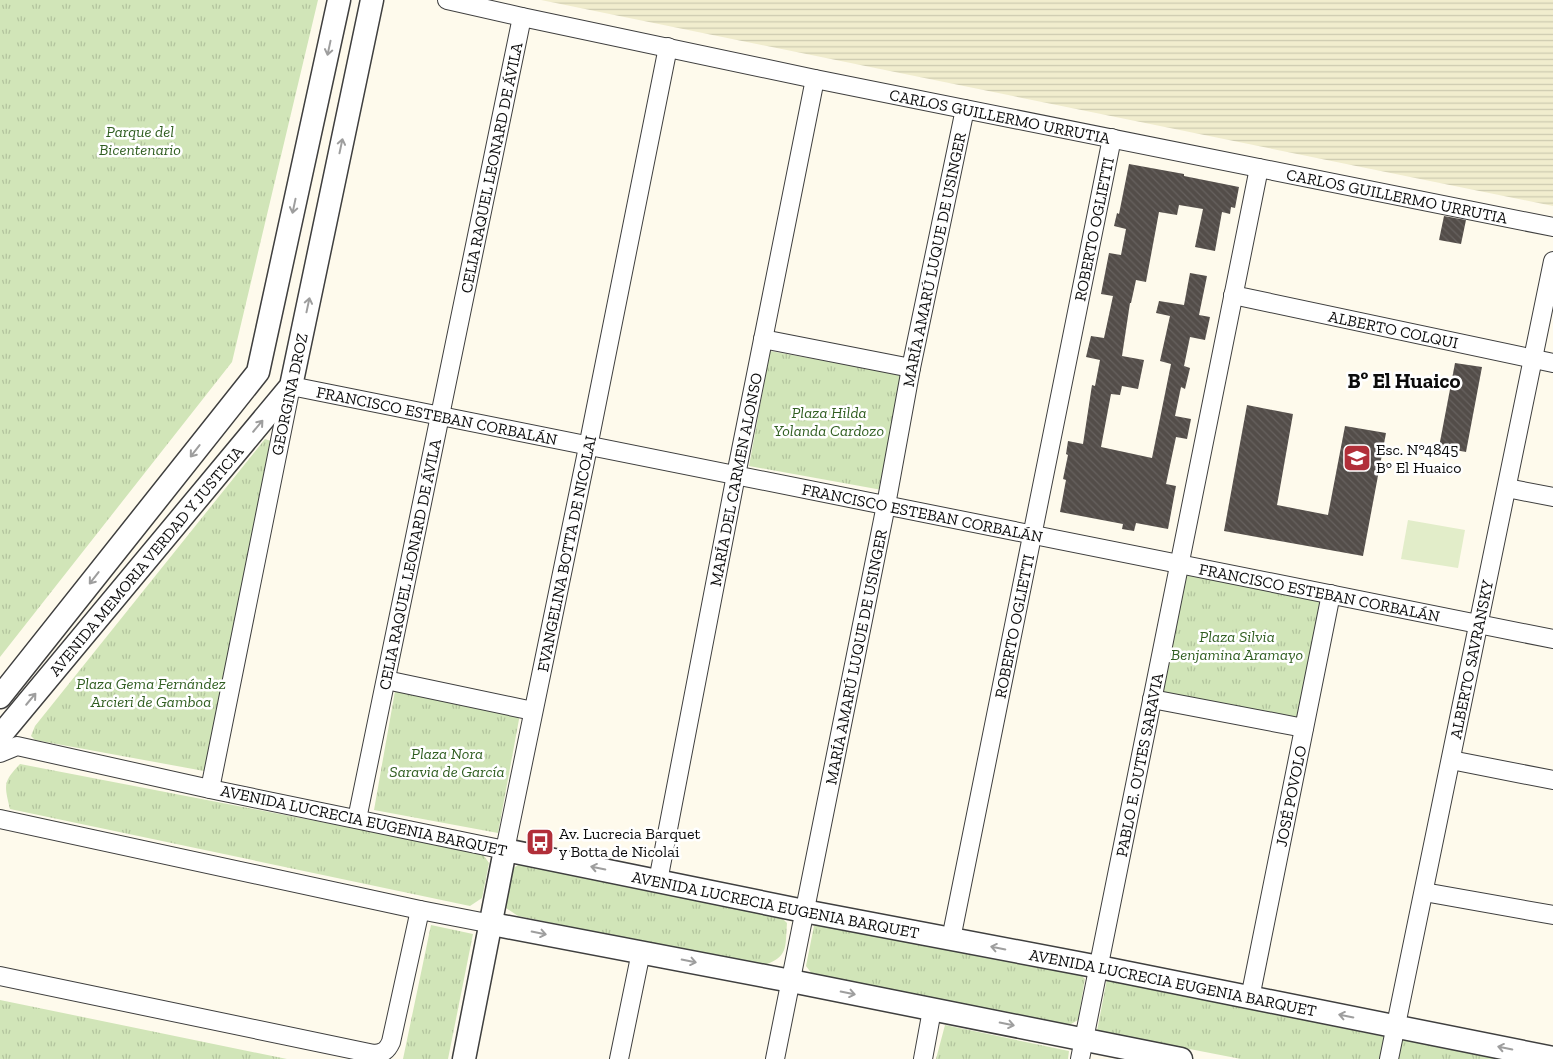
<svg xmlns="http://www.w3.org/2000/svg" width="1553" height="1059" font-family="'Zilla Slab',serif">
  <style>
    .farmland { fill: url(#farmland-rules) }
    .grass { fill: url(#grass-tufts) }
    .pitch { fill: #e2edc9 }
    .building { fill: url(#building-back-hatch) }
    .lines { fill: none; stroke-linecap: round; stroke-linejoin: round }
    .minor-casing { stroke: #3f3f3f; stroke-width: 20 }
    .tertiary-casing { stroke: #3f3f3f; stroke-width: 25 }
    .minor { stroke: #fff; stroke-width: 18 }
    .tertiary { stroke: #fff; stroke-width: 22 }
    .oneway { stroke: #9e9e9e }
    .labels { text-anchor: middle; stroke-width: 5; stroke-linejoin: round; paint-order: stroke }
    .street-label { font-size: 16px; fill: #0c0c0c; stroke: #fff }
    .park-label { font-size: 16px; font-style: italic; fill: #305e21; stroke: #fff }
    .poi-label { font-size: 16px; fill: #0c0c0c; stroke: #fff; text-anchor: start }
    .district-label { font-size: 21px; font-weight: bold; fill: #0c0c0c; stroke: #fff }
  </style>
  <defs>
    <pattern id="farmland-rules" width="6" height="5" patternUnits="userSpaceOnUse" patternTransform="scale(1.25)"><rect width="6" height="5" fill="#f1edce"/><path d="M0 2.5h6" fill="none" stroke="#cdcab0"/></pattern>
    <pattern id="grass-tufts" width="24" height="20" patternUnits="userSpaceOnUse" patternTransform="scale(1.25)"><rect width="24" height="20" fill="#d1e5b8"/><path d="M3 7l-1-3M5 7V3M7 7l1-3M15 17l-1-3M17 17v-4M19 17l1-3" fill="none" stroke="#b2c39d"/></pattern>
    <pattern id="building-back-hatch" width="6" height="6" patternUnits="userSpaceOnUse" patternTransform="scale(1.25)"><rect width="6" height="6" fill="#534d49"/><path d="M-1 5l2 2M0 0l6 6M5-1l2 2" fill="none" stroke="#67625f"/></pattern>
  </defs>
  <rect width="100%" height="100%" fill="#fefaec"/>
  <!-- farmland -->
  <path class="farmland" d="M541 0H1553V206Z"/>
  <!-- grass -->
  <path class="grass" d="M0 0H318L232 362 0 657Z
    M770 351 904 375 882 490 749 466Z
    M265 439 274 442 204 771 35 740 31 736 35 726Z
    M1180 564 1331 594 1304 728 1152 699Z
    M395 691 520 714 498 833 374 810Z
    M20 764 482 853 489 863 482 898 470 906 10 809C4 784 3 782 20 764Z
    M526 860 774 910 787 923C785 948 789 957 762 966L518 916 506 908 512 869Z
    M822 920 1077 971 1085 979 1078 1020 1064 1028 812 974 806 966 814 926Z
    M431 925 473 934 448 1059H403Z
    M1107 979 1366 1033 1501 1059H1241L1097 1031Z
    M0 1000 287 1059H0Z
    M945 1025 1069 1051 1068 1059H936Z"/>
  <!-- pitch -->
  <path class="pitch" d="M1408 520 1465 530 1458 568 1401 559Z"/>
  <!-- building -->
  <path class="building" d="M1129 164 1184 174V176L1239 187 1235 208 1231 207 1230 214 1222 212 1215 251 1195 247 1203 209 1179 205 1177 215 1159 212 1146 282 1136 280 1131 303H1130L1122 356 1144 360 1138 389 1122 386 1120 395 1111 394 1101 447 1152 458 1171 364 1160 361 1170 316 1156 313 1159 301 1184 305 1190 273 1207 276 1199 315 1210 317 1205 340 1190 337 1184 366 1190 368 1185 389 1181 387 1175 416 1191 419 1187 439 1176 437 1166 484 1176 486 1168 529 1136 523 1134 531 1122 529 1123 524 1060 512 1066 480 1063 479 1068 455 1066 454 1068 441 1083 444 1092 385 1095 386 1100 360 1086 357 1091 336 1104 338 1113 296 1101 294 1109 253 1121 255 1126 229 1114 226 1117 213 1119 214Z
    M1444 216 1466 220 1461 244 1439 240Z
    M1455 363 1482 367 1466 452 1439 447Z
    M1247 405 1293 414 1277 505 1328 515 1345 426 1386 433 1363 556 1224 531Z"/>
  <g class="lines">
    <defs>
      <g id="minor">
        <path id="s1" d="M447 0 522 17 815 79 1553 227"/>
        <path id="s2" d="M1233 295 1553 363"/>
        <path d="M763 339 911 368"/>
        <path d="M1507 488 1553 497"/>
        <path d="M386 680 533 711"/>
        <path d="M1152 699 1304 728"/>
        <path id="s3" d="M0 753 17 746 210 789 505 850 588 447 668 47"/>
        <path d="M1451 760 1553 780"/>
        <path id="s4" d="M210 789 291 386 1553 639"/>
        <path d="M0 819 420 910 492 924"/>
        <path id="s5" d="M357 819 522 17"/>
        <path id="s6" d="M658 881 736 475 815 79"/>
        <path d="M1424 892 1553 915"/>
        <path id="s7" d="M951 939 1112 138"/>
        <path d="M0 976 374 1054C383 1053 387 1051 391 1042L420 910"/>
        <path id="s8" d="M1250 998 1331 594"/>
        <path d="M619 1059 641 952"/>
        <path id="s9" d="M775 1059 886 505 911 368 965 109"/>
        <path d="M923 1059 932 1010"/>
        <path id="s10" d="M1080 1059 1259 168"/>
        <path id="s11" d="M1389 1059 1553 261"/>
      </g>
      <g id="tertiary">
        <path d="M0 697 258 372 339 0"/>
        <path id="s12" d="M0 736 291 386 372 0"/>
        <path d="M492 924 791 981 1181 1059"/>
        <path id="s13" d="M464 1059 505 850 804 911 1099 967 1553 1058"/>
      </g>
    </defs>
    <!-- minor casing -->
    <use href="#minor" class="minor-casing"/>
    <!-- tertiary casing -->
    <use href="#tertiary" class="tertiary-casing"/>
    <!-- minor -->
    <use href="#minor" class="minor"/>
    <!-- tertiary -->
    <use href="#tertiary" class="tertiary"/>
  </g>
  <!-- one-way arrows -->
  <defs><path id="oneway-shaft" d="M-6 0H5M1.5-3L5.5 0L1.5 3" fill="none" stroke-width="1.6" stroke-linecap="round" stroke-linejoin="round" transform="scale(1.25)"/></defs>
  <g class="oneway">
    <use href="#oneway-shaft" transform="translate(329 48) rotate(102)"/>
    <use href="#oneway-shaft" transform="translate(341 146) rotate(-78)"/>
    <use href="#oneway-shaft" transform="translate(294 206) rotate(102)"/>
    <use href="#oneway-shaft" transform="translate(308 305) rotate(-78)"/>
    <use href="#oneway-shaft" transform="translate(258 426) rotate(-50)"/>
    <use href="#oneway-shaft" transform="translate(195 451) rotate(128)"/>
    <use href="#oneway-shaft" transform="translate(94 578) rotate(128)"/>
    <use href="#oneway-shaft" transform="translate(31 699) rotate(-50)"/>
    <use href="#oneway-shaft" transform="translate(598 868) rotate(-168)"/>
    <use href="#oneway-shaft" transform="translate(539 933) rotate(11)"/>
    <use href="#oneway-shaft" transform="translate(998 948) rotate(-169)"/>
    <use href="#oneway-shaft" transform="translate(689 961) rotate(11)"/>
    <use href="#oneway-shaft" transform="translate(848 993) rotate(11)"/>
    <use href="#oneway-shaft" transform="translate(1346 1016) rotate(-169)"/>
    <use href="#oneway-shaft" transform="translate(1007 1024) rotate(11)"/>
    <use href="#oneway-shaft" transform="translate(1505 1048) rotate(-168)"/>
  </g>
  <!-- icons -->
  <defs>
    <symbol id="school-square" viewBox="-11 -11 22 22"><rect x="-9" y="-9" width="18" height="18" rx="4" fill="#b12f39" stroke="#fff"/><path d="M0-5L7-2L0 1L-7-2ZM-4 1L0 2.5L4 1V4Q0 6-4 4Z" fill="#fff"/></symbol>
    <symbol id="bus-square" viewBox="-11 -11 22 22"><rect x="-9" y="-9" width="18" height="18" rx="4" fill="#b12f39" stroke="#fff"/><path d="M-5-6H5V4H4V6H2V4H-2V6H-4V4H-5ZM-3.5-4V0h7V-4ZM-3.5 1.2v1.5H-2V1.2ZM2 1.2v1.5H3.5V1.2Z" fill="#fff"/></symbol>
  </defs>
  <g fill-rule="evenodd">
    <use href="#school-square" x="1341" y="442" width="32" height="32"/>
    <use href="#bus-square" x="524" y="826" width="32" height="32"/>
  </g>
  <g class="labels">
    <!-- street labels -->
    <g class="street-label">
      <text dy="6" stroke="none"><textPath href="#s1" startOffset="565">CARLOS GUILLERMO URRUTIA</textPath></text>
      <text dy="6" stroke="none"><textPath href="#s5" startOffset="665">CELIA RAQUEL LEONARD DE ÁVILA</textPath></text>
      <text dy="6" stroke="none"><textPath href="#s1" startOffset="970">CARLOS GUILLERMO URRUTIA</textPath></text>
      <text dy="6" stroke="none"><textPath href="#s7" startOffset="724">ROBERTO OGLIETTI</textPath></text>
      <text dy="6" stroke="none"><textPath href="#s9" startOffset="815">MARÍA AMARÚ LUQUE DE USINGER</textPath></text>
      <text dy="6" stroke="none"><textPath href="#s2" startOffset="164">ALBERTO COLQUI</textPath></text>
      <text transform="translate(289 394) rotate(-78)" y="6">GEORGINA DROZ</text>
      <text dy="6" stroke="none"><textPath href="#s4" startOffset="560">FRANCISCO ESTEBAN CORBALÁN</textPath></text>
      <text dy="6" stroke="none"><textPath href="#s6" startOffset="409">MARÍA DEL CARMEN ALONSO</textPath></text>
      <text dy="6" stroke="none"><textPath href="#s4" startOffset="1055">FRANCISCO ESTEBAN CORBALÁN</textPath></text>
      <text dy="6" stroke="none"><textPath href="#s3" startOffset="820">EVANGELINA BOTTA DE NICOLAI</textPath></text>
      <text dy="6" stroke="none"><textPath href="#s12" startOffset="228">AVENIDA MEMORIA VERDAD Y JUSTICIA</textPath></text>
      <text dy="6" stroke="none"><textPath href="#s5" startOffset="260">CELIA RAQUEL LEONARD DE ÁVILA</textPath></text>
      <text dy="6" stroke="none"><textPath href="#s4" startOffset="1460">FRANCISCO ESTEBAN CORBALÁN</textPath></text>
      <text dy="6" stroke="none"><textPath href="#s7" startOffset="319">ROBERTO OGLIETTI</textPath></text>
      <text dy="6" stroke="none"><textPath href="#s9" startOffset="410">MARÍA AMARÚ LUQUE DE USINGER</textPath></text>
      <text dy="6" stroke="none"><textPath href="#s11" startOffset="408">ALBERTO SAVRANSKY</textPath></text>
      <text dy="6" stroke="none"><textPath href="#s10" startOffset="300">PABLO E. OUTES SARAVIA</textPath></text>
      <text dy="6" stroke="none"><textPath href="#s8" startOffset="206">JOSÉ POVOLO</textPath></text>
      <text transform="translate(364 820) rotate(12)" y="6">AVENIDA LUCRECIA EUGENIA BARQUET</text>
      <text dy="6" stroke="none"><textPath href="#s13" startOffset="489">AVENIDA LUCRECIA EUGENIA BARQUET</textPath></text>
      <text dy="6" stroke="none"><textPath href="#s13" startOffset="894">AVENIDA LUCRECIA EUGENIA BARQUET</textPath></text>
    </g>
    <!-- park labels -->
    <g class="park-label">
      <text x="140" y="137">Parque del<tspan x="140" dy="18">Bicentenario</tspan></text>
      <text x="829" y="418">Plaza Hilda<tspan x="829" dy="18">Yolanda Cardozo</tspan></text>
      <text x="1237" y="642">Plaza Silvia<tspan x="1237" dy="18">Benjamina Aramayo</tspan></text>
      <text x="151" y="689">Plaza Gema Fernández<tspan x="151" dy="18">Arcieri de Gamboa</tspan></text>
      <text x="447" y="759">Plaza Nora<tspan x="447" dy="18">Saravia de García</tspan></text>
    </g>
    <!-- poi labels -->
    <g class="poi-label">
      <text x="1376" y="455">Esc. N°4845<tspan x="1376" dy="18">B° El Huaico</tspan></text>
      <text x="559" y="839">Av. Lucrecia Barquet<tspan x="559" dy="18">y Botta de Nicolai</tspan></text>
    </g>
    <!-- district labels -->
    <g class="district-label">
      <text x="1404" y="388">Bº El Huaico</text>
    </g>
  </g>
</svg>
